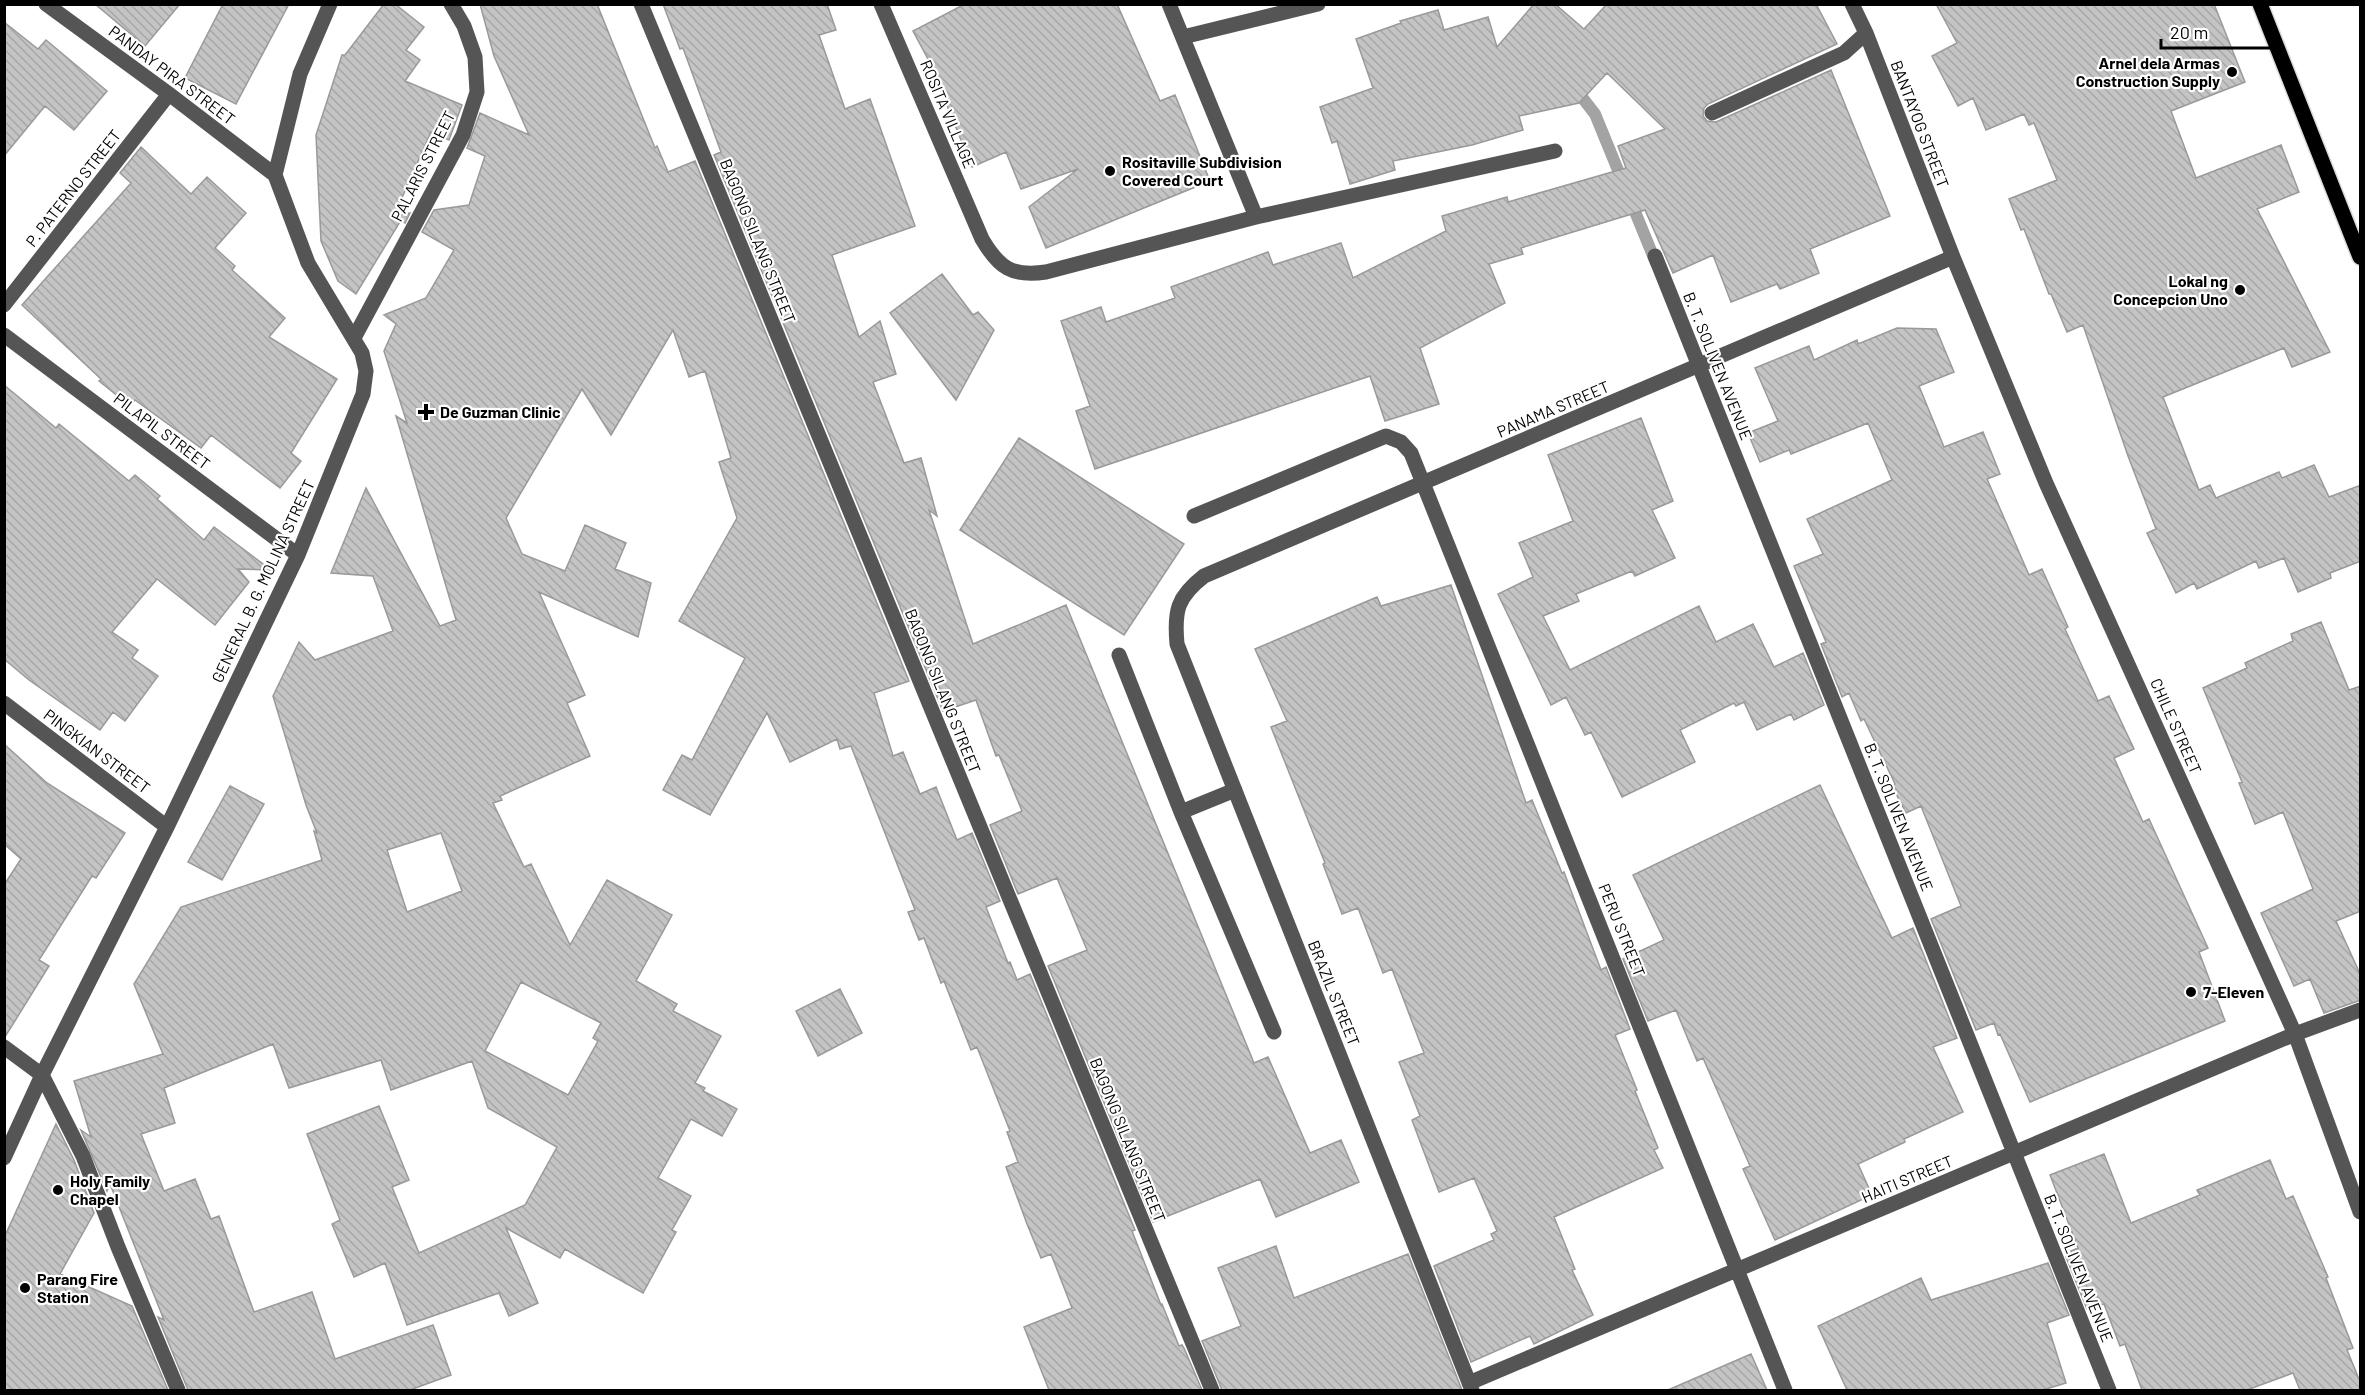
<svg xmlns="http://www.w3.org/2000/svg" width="2365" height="1395" font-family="Barlow,sans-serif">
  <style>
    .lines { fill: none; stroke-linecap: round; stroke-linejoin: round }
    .stream { stroke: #a3a3a3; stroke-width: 12 }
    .building { fill: url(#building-back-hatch); stroke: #999; stroke-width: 1.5; fill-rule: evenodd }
    .major-casing { stroke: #dbdbdb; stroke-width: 18 }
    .minor { stroke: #555; stroke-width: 15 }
    .major { stroke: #000; stroke-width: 15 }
    .poi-dot { fill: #000; stroke: #fff; stroke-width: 2 }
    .labels { text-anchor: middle; stroke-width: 4.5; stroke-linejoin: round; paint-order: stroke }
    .poi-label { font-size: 16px; font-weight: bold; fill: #000; stroke: #fff; text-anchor: start }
    .street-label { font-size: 16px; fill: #000; stroke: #fff }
  </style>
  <defs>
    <pattern id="building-back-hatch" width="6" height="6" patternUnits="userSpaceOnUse" patternTransform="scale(1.5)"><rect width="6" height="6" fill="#c4c4c4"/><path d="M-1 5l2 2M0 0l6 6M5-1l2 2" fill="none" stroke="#a7a7a7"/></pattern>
  </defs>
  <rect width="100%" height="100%" fill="#fff"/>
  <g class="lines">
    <!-- stream -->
    <path class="stream" d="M1574 87 1595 114 1656 263"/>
  </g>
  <!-- building -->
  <path class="building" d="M95 4H180L145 46Z
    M223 4H289L236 104 185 78Z
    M384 4H395L424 27 406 50 420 60 405 81 462 105 449 140 431 132 394 216 410 213 405 223 401 220 356 294 338 281 321 241 316 135 342 55H345Z
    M480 4H597L655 148 657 146 668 172 695 161 909 681 874 693 893 756 903 752 920 794 936 787 957 840 972 833 1000 901 986 907 1008 963 1010 962 1017 980 1030 974 1135 1230 1132 1231 1161 1305 1162 1304 1179 1346 1182 1345 1184 1348 1202 1390H1049L1024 1327 1072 1308 1051 1254 1041 1258 1027 1224 1006 1167 1018 1162 1007 1132 1010 1131 977 1047 971 1050 944 981 941 983 924 938 919 940 908 912 915 910 851 746 840 749 837 739 790 762 767 713 710 815 663 790 682 755 692 760 745 658 679 621 737 518 719 462 731 458 705 371 689 377 673 330 611 435 582 389 506 518 522 554 565 571 585 525 626 543 615 569 651 583 638 637 539 592 585 695 567 703 590 756 500 796 502 800 493 803 524 867 531 864 570 945 607 880 672 915 636 981 677 1004 673 1011 721 1036 695 1083 705 1088 703 1091 737 1109 722 1136 691 1119 658 1178 691 1196 672 1230 676 1232 643 1293 565 1249 560 1258 506 1228 538 1303 509 1316 499 1293 407 1325 385 1263 354 1277 332 1224 340 1220 307 1134 379 1106 409 1180 392 1187 419 1253 525 1205 557 1147 488 1108 472 1061 391 1090 381 1060 289 1088 273 1044 164 1088 175 1123 141 1134 164 1191 195 1179 211 1219 219 1216 254 1312 312 1292 335 1359 433 1325 451 1375 410 1390H188L158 1317 164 1320 110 1184 107 1191 81 1130 91 1137 74 1081 163 1054 134 984 181 907 322 860 314 831 317 833 306 805 273 696 299 642 315 660 393 631 373 576 331 573 366 488 440 626 456 620 396 416 407 423 384 351 396 324 384 315 426 298 454 250 422 232 434 210 469 205 485 156 467 148 480 113 529 135 494 56ZM441 833 462 891 407 912 387 850ZM521 982 601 1023 593 1038 598 1041 568 1095 485 1051Z
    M663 4H827L836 30 819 35 845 109 870 99 915 226 832 255 859 337 880 321 896 374 873 382 904 463 921 458 937 516 929 510 973 644 1066 605 1254 1063 1268 1057 1310 1153 1341 1140 1359 1182 1276 1217 1260 1179 1153 1222 1048 966 1087 950 1057 878 1018 894 990 825 1022 811 999 755 996 756 976 700 943 711 714 155 721 152 683 48 680 49Z
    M965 4H1117L1160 101 1175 95 1210 181 1046 248 1029 207 1078 169 1021 189 1006 152 972 167 929 61 913 31Z
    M1534 4H1555L1584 29 1607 4H1816L1837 44 1708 104 1704 108 1703 116 1707 121 1716 122 1831 70 1890 216 1810 249 1819 273 1780 289 1777 284 1731 302 1713 255 1673 273 1645 210 1521 248 1523 254 1489 264 1505 303 1420 348 1439 404 1385 421 1370 376 1095 469 1076 411 1090 406 1061 321 1101 307 1106 322 1175 298 1171 287 1268 252 1273 265 1341 243 1353 278 1446 231 1442 216 1507 197 1508 202 1626 168 1618 146 1665 129 1607 73 1579 103 1519 116 1523 130 1472 145 1393 161 1395 170 1350 184 1337 141 1332 143 1320 107 1373 88 1356 39 1401 23 1400 21 1438 10 1444 30 1488 17 1497 47Z
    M1936 4H2214L2245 82 2171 111 2196 178 2281 145 2299 192 2257 209 2330 352 2292 367 2284 348 2163 397 2199 490 2210 485 2216 498 2279 472 2282 478 2314 465 2329 497 2361 485V561L2330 573 2331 578 2298 592 2284 558 2259 568 2256 561 2197 589 2194 583 2176 593 2147 533 2156 529 2128 456 2083 325 2067 332 2051 294H2049L2024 229 2021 230 2009 199 2057 180 2034 123 2029 125 2024 114 1986 130 1973 98 1958 106 1932 56 1957 43Z
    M4 22 38 49 46 40 107 91 74 130 45 106 4 156Z
    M141 147 191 194 207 177 246 213 215 248 235 266 232 270 285 318 269 337 337 379 291 453 301 461 280 488 211 435 201 448 135 400 130 406 99 381 101 379 22 305 131 183 120 173Z
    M942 274 973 315 978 312 994 330 956 400 890 313Z
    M1897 328 1936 329 1954 372 1919 386 1944 447 1983 432 2000 474 1987 479 2029 575 2042 569 2068 627 2065 629 2098 701 2109 696 2134 749 2114 758 2143 822 2149 819 2208 948 2199 952 2225 1021 2030 1102 2000 1034 1998 1035 1994 1023 1976 1030 1931 919 1961 906 1921 806 1906 813 1892 786 1895 784 1864 719 1861 721 1849 693 1842 697 1821 644 1826 642 1794 566 1823 554 1807 519 1892 480 1868 423 1791 454 1789 450 1760 462 1748 433 1778 421 1755 368 1809 346 1814 360 1857 340 1858 344Z
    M4 385 56 428 59 424 129 481 135 475 160 496 157 499 204 540 214 527 271 570 238 569 249 582 215 625 157 579 112 632 138 650 132 658 158 676 125 721 113 712 100 730 29 680 4 659Z
    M1641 418 1673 501 1652 510 1675 558 1635 576 1632 571 1576 594 1579 601 1543 616 1570 670 1699 606 1716 642 1753 624 1774 667 1803 653 1824 705 1794 720 1791 714 1757 730 1744 702 1736 706 1734 703 1680 730 1695 762 1622 797 1591 732 1585 735 1566 697 1551 705 1498 594 1533 577 1519 543 1573 521 1548 455Z
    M1019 438 1184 544 1124 635 960 530Z
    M1451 585 1526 803 1532 800 1562 873 1564 872 1601 970 1606 967 1630 1029 1615 1035 1637 1090 1635 1091 1658 1148 1654 1150 1663 1168 1554 1217 1575 1269 1572 1270 1593 1315 1534 1344 1530 1336 1471 1362 1434 1266 1494 1240 1491 1234 1497 1231 1474 1178 1439 1192 1412 1120 1420 1116 1399 1062 1424 1053 1392 969 1383 973 1358 908 1342 914 1323 864 1325 863 1271 727 1287 721 1255 649 1377 597 1381 606Z
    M2321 622 2349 690 2361 686V911L2336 921 2361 976V1000L2324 1013 2310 979 2294 986 2261 913 2313 889 2283 812 2255 824 2239 783 2242 782 2203 688 2247 668 2245 663 2293 641 2291 634Z
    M4 744 47 783 125 833 96 878 92 876 39 960 49 966 5 1037 4 885 21 859 4 844Z
    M1820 785 1892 938 1913 928 1957 1038 1933 1047 1963 1112 1904 1139 1905 1142 1858 1164 1872 1195 1775 1240 1743 1169 1750 1166 1703 1058 1697 1061 1676 1010 1648 1021 1623 959 1664 940 1633 875Z
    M230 786 264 804 222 880 188 862Z
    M840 989 862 1033 818 1056 796 1011Z
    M56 1124 74 1160 94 1213 60 1274 132 1306 168 1390H4V1238Z
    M2104 1154 2131 1223 2200 1195 2197 1190 2270 1160 2286 1199 2293 1196 2328 1277 2326 1278 2353 1348 2347 1350 2361 1384V1390H2300L2293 1373 2247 1390H2142L2125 1344 2120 1346 2104 1304 2087 1309 2066 1257 2072 1255 2071 1251 2078 1248 2050 1175Z
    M1276 1246 1294 1298 1408 1254 1462 1390H1222L1202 1341 1241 1326 1218 1268Z
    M2048 1263 2069 1315 2047 1323 2066 1383 2043 1390H1847L1818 1326 1921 1278 1931 1300Z
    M1751 1354 1767 1390H1668Z"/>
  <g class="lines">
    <defs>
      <path id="major" d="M2260 4 2360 257"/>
    </defs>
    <!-- major casing -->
    <use href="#major" class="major-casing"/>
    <!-- minor -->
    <path class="minor" d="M46 4 169 94 275 175
      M641 4 1212 1390
      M881 4 982 239C999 268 1012 277 1046 272L1256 217 1555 151
      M1169 4 1256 217
      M1852 4 1866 33 1953 257 2046 483 2295 1034 2360 1212
      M1183 37 1318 4
      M1712 113 1844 53 1866 33
      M1655 256 2109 1390
      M4 305 169 94
      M4 335 298 555
      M354 338 463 135 477 92 475 57 464 26 451 4
      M1194 516 1386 436 1401 442 1411 453 1785 1390
      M1119 655 1181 812 1235 790
      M4 703 167 827
      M1181 812 1274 1032
      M4 1047 42 1075 83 1156 118 1247 178 1390
      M4 1158 42 1075 167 827 298 555 363 394 366 371 362 353 308 263 275 175 300 74 330 4
      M1469 1383 2295 1034 2360 1010
      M1472 1390 1177 644C1174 611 1177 597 1204 576L1953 257"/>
    <!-- major -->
    <use href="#major" class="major"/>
  </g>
  <!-- markers -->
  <g class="poi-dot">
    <circle cx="2232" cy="72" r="6"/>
    <circle cx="1110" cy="171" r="6"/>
    <circle cx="2240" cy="290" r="6"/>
    <path d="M423 403h6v6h6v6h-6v6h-6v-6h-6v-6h6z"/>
    <circle cx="2191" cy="992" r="6"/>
    <circle cx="58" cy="1190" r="6"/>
    <circle cx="25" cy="1288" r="6"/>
  </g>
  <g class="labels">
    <!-- poi labels -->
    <g class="poi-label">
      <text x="2220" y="69" text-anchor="end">Arnel dela Armas<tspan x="2220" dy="18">Construction Supply</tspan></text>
      <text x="1122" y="168">Rositaville Subdivision<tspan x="1122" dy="18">Covered Court</tspan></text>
      <text x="2228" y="287" text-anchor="end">Lokal ng<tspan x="2228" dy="18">Concepcion Uno</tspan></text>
      <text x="440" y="418">De Guzman Clinic</text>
      <text x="2203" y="998">7-Eleven</text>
      <text x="70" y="1187">Holy Family<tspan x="70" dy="18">Chapel</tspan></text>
      <text x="37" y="1285">Parang Fire<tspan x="37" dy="18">Station</tspan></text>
    </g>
    <!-- street labels -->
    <g class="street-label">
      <text transform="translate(172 75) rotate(37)" y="6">PANDAY PIRA STREET</text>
      <text transform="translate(948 114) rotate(67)" y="6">ROSITA VILLAGE</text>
      <text transform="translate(1920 124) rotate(69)" y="6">BANTAYOG STREET</text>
      <text transform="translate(423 166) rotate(-63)" y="6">PALARIS STREET</text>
      <text transform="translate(73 188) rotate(-52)" y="6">P. PATERNO STREET</text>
      <text transform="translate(758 241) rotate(68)" y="6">BAGONG SILANG STREET</text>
      <text transform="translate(1718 366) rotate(68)" y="6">B. T. SOLIVEN AVENUE</text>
      <text transform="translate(1553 409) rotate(-23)" y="6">PANAMA STREET</text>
      <text transform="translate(162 431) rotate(37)" y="6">PILAPIL STREET</text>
      <text transform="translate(263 581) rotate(-65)" y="6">GENERAL B. G. MOLINA STREET</text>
      <text transform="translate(943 691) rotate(68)" y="6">BAGONG SILANG STREET</text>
      <text transform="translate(2176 726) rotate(66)" y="6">CHILE STREET</text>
      <text transform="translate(97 751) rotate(37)" y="6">PINGKIAN STREET</text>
      <text transform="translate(1899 817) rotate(68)" y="6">B. T. SOLIVEN AVENUE</text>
      <text transform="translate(1622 930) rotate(68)" y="6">PERU STREET</text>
      <text transform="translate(1334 993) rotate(68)" y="6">BRAZIL STREET</text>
      <text transform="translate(1128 1140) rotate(68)" y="6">BAGONG SILANG STREET</text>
      <text transform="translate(1907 1179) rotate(-23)" y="6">HAITI STREET</text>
      <text transform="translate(2079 1268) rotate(68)" y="6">B. T. SOLIVEN AVENUE</text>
    </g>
  </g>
  <!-- border -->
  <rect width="2365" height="1395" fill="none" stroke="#000000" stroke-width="12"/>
  <!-- scale -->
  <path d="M2161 39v9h116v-9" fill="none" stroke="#000000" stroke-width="3"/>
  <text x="2170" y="39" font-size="18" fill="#000000" stroke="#ffffff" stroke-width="4.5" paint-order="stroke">20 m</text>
</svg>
